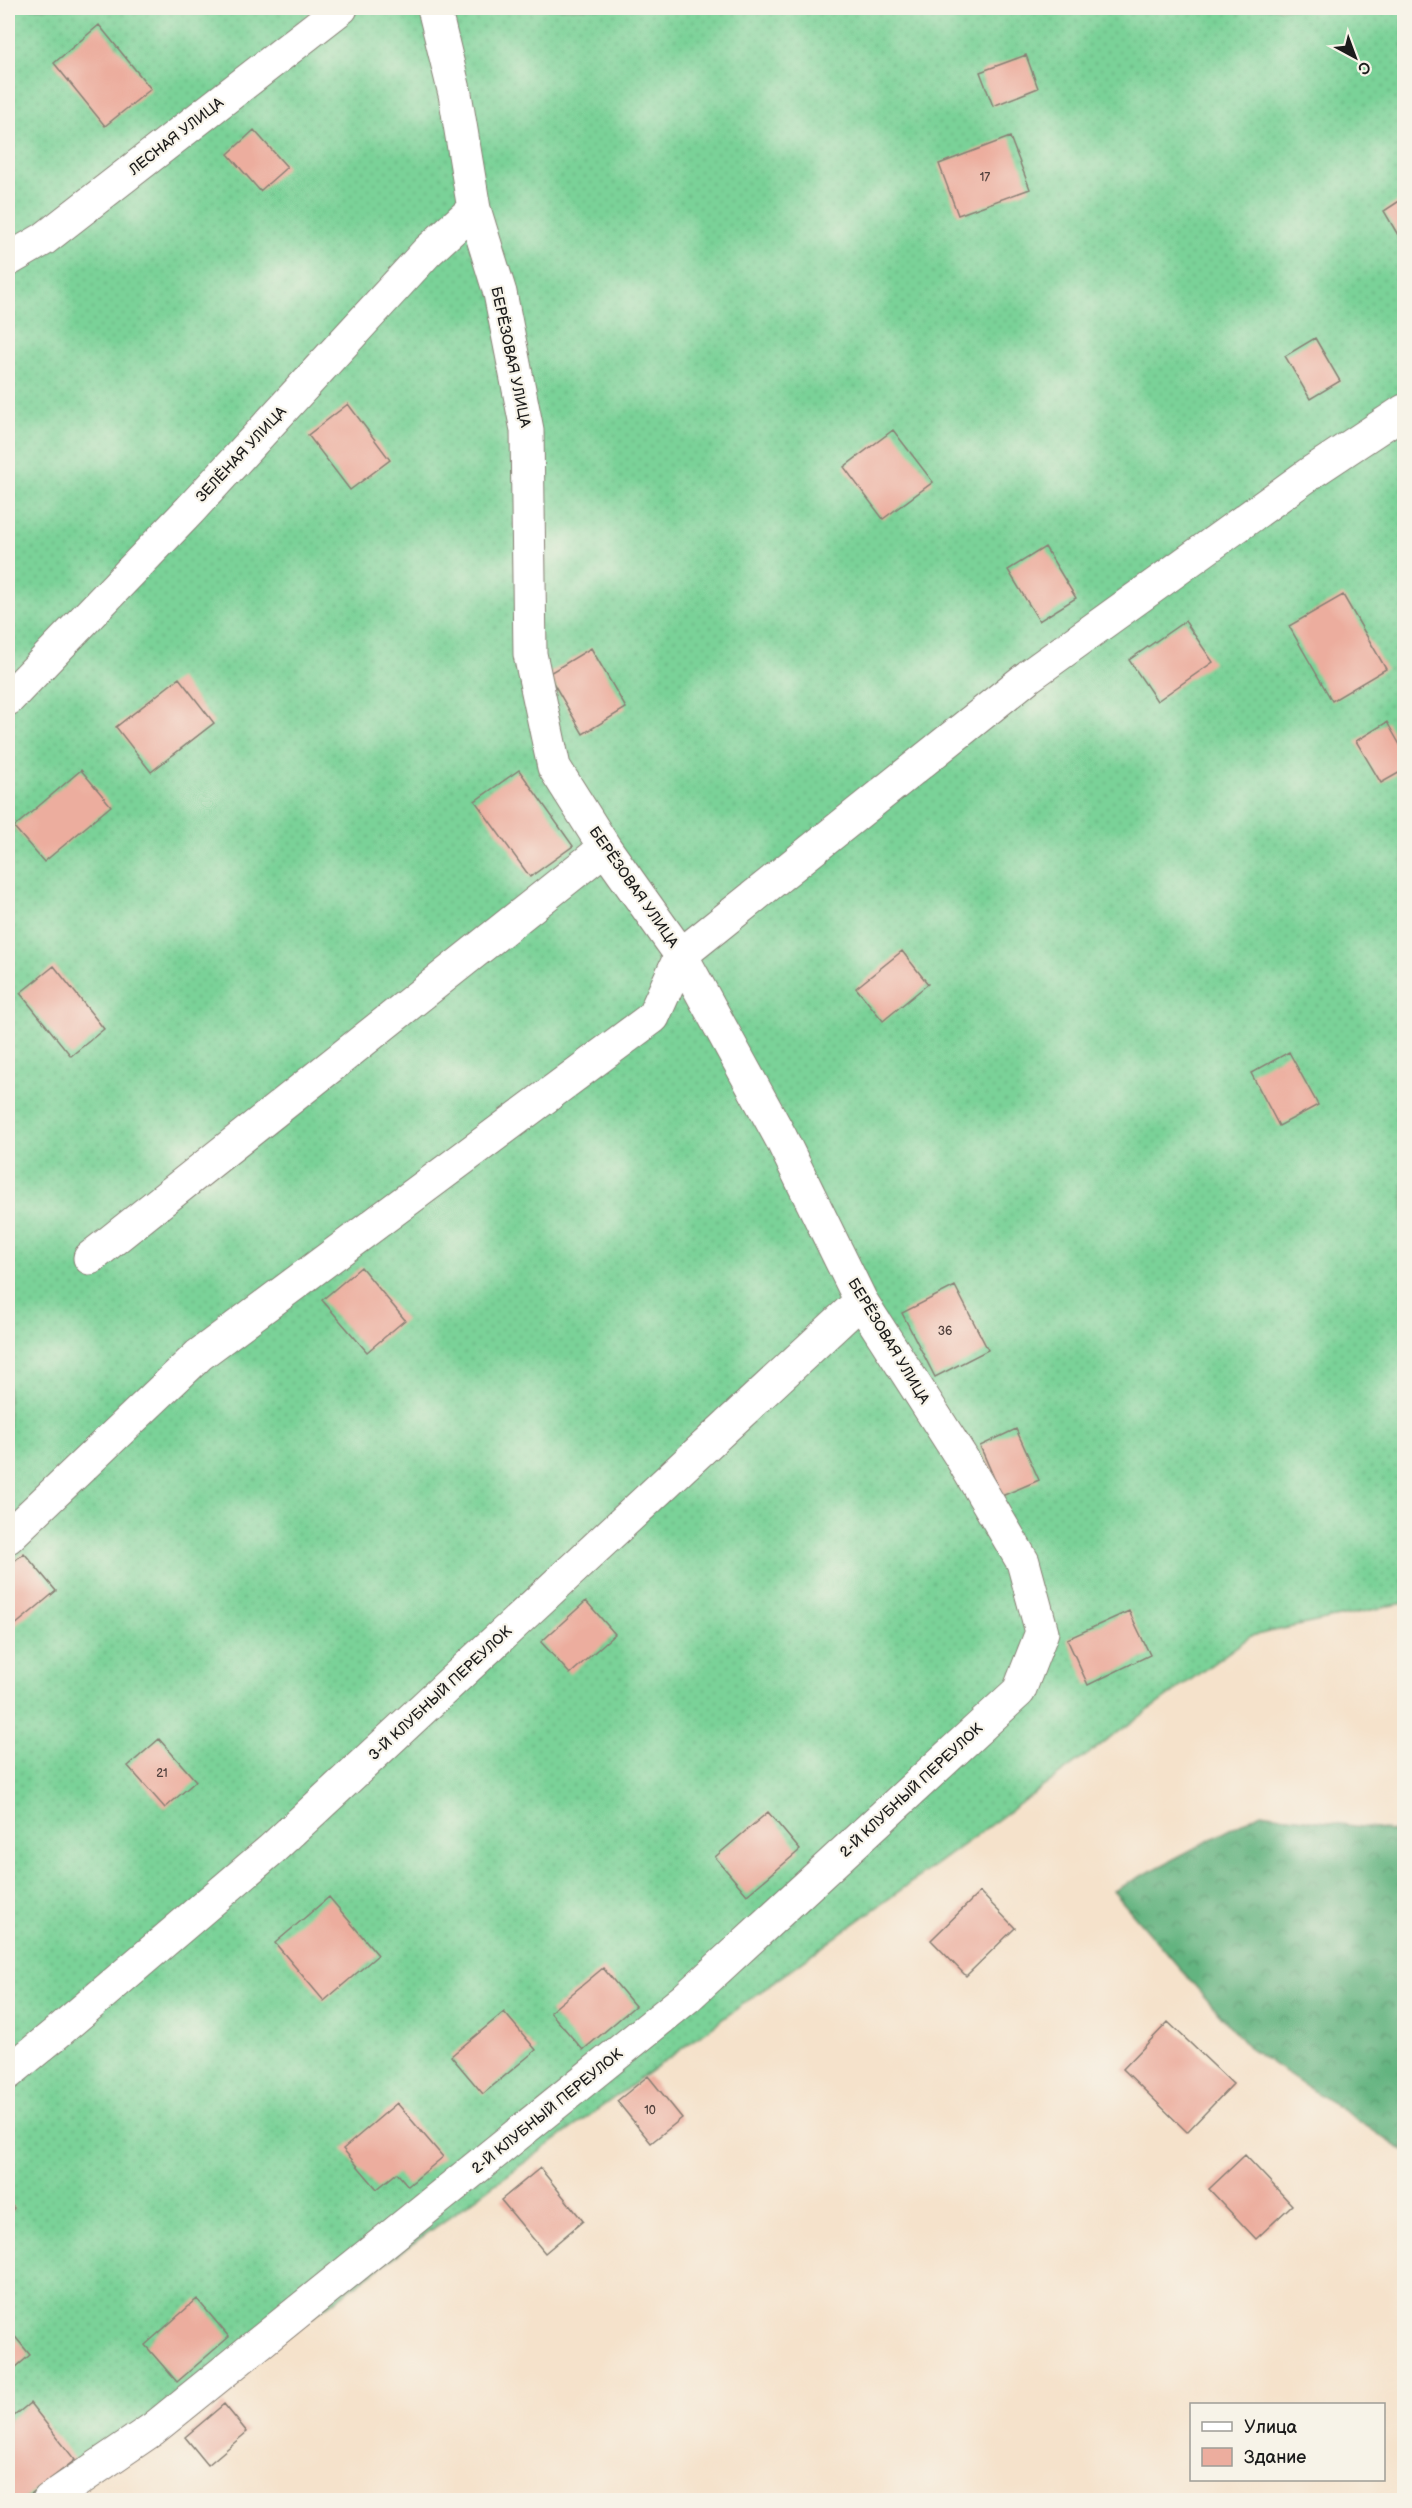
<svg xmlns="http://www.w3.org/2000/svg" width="1412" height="2508" font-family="'Balsamiq Sans',sans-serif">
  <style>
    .forest { fill: url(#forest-crowns); stroke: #40684e; stroke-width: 1.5 }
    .garden { fill: url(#garden-dots); stroke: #4b775a; stroke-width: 1.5 }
    .building { fill: #ecad9e }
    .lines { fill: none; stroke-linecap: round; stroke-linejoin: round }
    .minor-casing { stroke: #887f74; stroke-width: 35 }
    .minor { stroke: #fff; stroke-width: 33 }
    .labels { text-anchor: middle; stroke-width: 4.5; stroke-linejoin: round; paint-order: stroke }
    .number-label { font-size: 12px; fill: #50403c }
    .street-label { font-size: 15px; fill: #1c1c1c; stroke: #f7f3e8 }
  </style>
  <defs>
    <pattern id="forest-crowns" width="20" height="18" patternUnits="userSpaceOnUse" patternTransform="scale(1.5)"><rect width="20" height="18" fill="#63b480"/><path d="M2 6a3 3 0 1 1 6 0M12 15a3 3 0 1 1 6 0" fill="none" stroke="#519268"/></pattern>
    <pattern id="garden-dots" width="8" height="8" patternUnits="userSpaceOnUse" patternTransform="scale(1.5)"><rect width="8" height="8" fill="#7ad298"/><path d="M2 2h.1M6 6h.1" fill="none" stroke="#69b482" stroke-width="1.8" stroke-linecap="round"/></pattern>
  </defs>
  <rect width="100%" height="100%" fill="#f7f3e8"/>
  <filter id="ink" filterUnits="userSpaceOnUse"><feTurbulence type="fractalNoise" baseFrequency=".0167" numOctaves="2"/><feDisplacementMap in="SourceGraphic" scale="12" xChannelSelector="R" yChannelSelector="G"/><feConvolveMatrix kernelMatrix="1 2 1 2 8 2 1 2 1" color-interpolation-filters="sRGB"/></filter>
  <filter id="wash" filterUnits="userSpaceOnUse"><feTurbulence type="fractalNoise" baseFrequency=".008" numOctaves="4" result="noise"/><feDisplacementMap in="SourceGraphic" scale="24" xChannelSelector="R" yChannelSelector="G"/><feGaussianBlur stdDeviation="1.35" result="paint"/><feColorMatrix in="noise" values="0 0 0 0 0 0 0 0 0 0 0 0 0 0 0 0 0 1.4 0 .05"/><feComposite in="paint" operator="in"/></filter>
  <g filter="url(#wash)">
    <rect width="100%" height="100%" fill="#f5e2cb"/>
    <!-- forest -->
    <path class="forest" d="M1261 1813 1404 1833V2151L1248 2047 1113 1891Z"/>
    <!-- garden -->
    <path class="garden" d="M8 8H1404V1603L1251 1636 59 2500H8Z"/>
    <g id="blocks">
      <!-- building -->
      <path class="building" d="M99 25 151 89 105 126 54 63Z
        M1026 55 1038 88 993 106 980 72Z
        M254 130 287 167 260 191 228 154Z
        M1010 137 1030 189 958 215 939 164Z
        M1404 198V240L1402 242 1384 211Z
        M1315 338 1340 381 1310 399 1285 356Z
        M348 404 390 460 350 490 308 435Z
        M893 430 933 482 883 519 844 467Z
        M1045 547 1076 598 1039 621 1008 570Z
        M1343 595 1386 669 1332 701 1289 626Z
        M1185 621 1213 662 1157 701 1129 660Z
        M591 648 626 708 583 734 548 674Z
        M179 678 214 723 151 772 116 727Z
        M1387 722 1404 752V770L1381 783 1356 741Z
        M81 770 111 806 44 862 14 827Z
        M519 770 573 846 530 877 475 801Z
        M902 951 928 984 883 1021 856 988Z
        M54 966 104 1029 71 1056 20 993Z
        M1289 1052 1318 1105 1279 1126 1251 1073Z
        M361 1267 405 1320 367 1352 322 1300Z
        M955 1286 988 1350 935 1377 902 1313Z
        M1016 1429 1039 1480 1002 1496 980 1446Z
        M24 1553 56 1591 8 1631V1566Z
        M586 1601 615 1634 570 1674 541 1642Z
        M1129 1611 1150 1655 1088 1685 1067 1639Z
        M159 1739 196 1781 165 1808 128 1766Z
        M768 1812 800 1850 747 1895 715 1857Z
        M980 1892 1015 1928 966 1976 931 1940Z
        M329 1897 378 1955 324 2001 275 1943Z
        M603 1968 635 2006 583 2050 550 2012Z
        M504 2012 536 2050 483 2094 451 2056Z
        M1168 2022 1233 2084 1187 2132 1123 2069Z
        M648 2076 682 2118 651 2143 617 2101Z
        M397 2103 443 2157 408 2186 397 2173 377 2189 343 2149Z
        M1245 2155 1292 2205 1256 2239 1209 2189Z
        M540 2168 583 2221 545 2253 501 2200Z
        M8 2202 14 2208 8 2215Z
        M197 2299 229 2337 177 2382 145 2345Z
        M8 2328 30 2355 8 2374Z
        M30 2403 75 2460 23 2500H8V2421Z
        M224 2404 247 2432 208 2465 185 2437Z"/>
    </g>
  </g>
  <g filter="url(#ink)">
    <use href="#blocks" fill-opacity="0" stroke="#887f74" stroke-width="1.5"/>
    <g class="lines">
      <defs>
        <path id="minor" d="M8 260 44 239 341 8
          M8 699 190 510 427 252 474 209
          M90 1258 605 848
          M8 1537 199 1355 653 1017 681 955 1029 676 1312 472 1404 411
          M8 2073 59 2031 272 1849 861 1301
          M49 2500 153 2429 686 1998 1019 1691 1042 1632 1023 1562 961 1457 861 1301 781 1138 681 955 605 848 554 767 530 654 527 430 500 293 474 209 455 94 434 8"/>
      </defs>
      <!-- minor casing -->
      <use href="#minor" class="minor-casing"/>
      <!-- minor -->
      <use href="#minor" class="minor"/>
    </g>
  </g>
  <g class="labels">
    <!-- number labels -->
    <g class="number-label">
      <text x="985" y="181">17</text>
      <text x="945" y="1335">36</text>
      <text x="162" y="1777">21</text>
      <text x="650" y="2114">10</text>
    </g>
    <!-- street labels -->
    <g class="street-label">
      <text transform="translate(176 136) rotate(-38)" y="5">ЛЕСНАЯ УЛИЦА</text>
      <text transform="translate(511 357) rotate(78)" y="5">БЕРЁЗОВАЯ УЛИЦА</text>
      <text transform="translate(241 454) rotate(-47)" y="5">ЗЕЛЁНАЯ УЛИЦА</text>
      <text transform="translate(634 887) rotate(55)" y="5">БЕРЁЗОВАЯ УЛИЦА</text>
      <text transform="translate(889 1341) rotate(59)" y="5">БЕРЁЗОВАЯ УЛИЦА</text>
      <text transform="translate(440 1693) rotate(-43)" y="5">3-Й КЛУБНЫЙ ПЕРЕУЛОК</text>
      <text transform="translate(911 1790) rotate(-43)" y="5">2-Й КЛУБНЫЙ ПЕРЕУЛОК</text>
      <text transform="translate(547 2111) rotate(-39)" y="5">2-Й КЛУБНЫЙ ПЕРЕУЛОК</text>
    </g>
  </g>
  <!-- margin -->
  <rect width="1412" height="2508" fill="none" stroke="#f7f3e8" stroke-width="30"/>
  <!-- legend -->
  <rect x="1190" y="2403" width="195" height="78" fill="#f7f3e8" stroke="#9f9d96" stroke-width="1.5"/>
  <rect x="1202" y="2422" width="30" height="9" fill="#ffffff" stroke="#9f9d96" stroke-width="1.5"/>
  <text x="1244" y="2433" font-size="18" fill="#1c1c1c">Улица</text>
  <rect x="1202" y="2448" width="30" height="18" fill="#ecad9e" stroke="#9f9d96" stroke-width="1.5"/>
  <text x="1244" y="2463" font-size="18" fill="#1c1c1c">Здание</text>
  <!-- north arrow -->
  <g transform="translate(1355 57) rotate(139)" stroke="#f7f3e8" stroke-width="4.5" paint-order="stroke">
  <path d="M0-4.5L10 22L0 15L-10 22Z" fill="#1c1c1c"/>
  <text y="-9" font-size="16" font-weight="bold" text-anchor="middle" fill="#1c1c1c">С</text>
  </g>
</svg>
